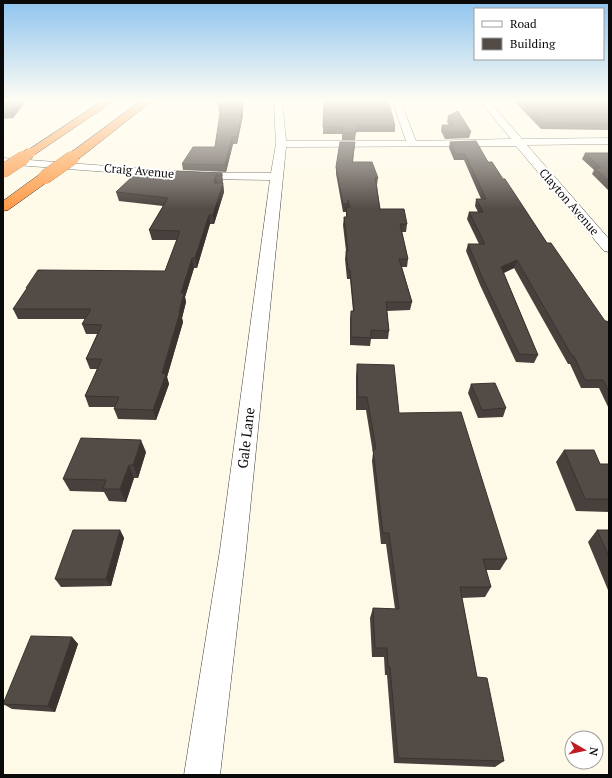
<svg xmlns="http://www.w3.org/2000/svg" width="612" height="778" font-family="'PT Serif',serif">
  <style>
    .lines { fill: none; stroke-linecap: round; stroke-linejoin: round }
    .minor-casing { stroke: #3d3d3d; stroke-width: 1 }
    .highway-casing { stroke: #1b1b1b; stroke-width: 1 }
    .minor { fill: #fff; fill-rule: evenodd }
    .highway { fill: #fe9a46; fill-rule: evenodd }
    .highway-bridge-far1-casing { stroke: #1b1b1b; stroke-width: 11; stroke-linecap: butt }
    .highway-bridge-casing { stroke: #1b1b1b; stroke-width: 14; stroke-linecap: butt }
    .highway-bridge-far1 { stroke: #fe9a46; stroke-width: 10 }
    .highway-bridge { stroke: #fe9a46; stroke-width: 14 }
    .wall { fill: #47403c }
    .shaded-wall { fill: #3a3431 }
    .building { fill: #534b46; stroke: #3a3431 }
    .labels { text-anchor: middle; stroke-width: 4; stroke-linejoin: round; paint-order: stroke }
    .far-street-label { font-size: 12px; fill: #0a0a0a; stroke: #fff }
    .street-label { font-size: 14px; fill: #0a0a0a; stroke: #fff }
  </style>
  <rect width="100%" height="100%" fill="#fffae7"/>
  <g class="lines">
    <defs>
      <path id="minor" d="M274 100H282L286 141H406L392 100H400L416 141 511 139 479 100H488L522 139 609 138V144L527 145 609 239V252L604 251 516 146 286 147 246 550 220 775H184L220 550 270 180 199 179 3 164V158L199 173H271L276 144Z"/>
      <path id="highway" d="M104 100H115L34 155H26L24 153Z
        M142 100H153L81 157H73L71 154 73 151Z
        M45 173 50 174 51 177 50 180 8 210 3 211V201L40 174Z"/>
    </defs>
    <!-- minor casing -->
    <use href="#minor" class="minor-casing"/>
    <!-- highway casing -->
    <use href="#highway" class="highway-casing"/>
    <!-- minor -->
    <use href="#minor" class="minor"/>
    <!-- highway -->
    <use href="#highway" class="highway"/>
    <defs>
      <path id="highway-bridge-far1" d="M21 159 30 153
        M70 159 77 154"/>
      <path id="highway-bridge" d="M3 171 23 158
        M45 177 72 158"/>
    </defs>
    <!-- highway-bridge-far1 casing -->
    <use href="#highway-bridge-far1" class="highway-bridge-far1-casing"/>
    <!-- highway-bridge casing -->
    <use href="#highway-bridge" class="highway-bridge-casing"/>
    <!-- highway-bridge-far1 -->
    <use href="#highway-bridge-far1" class="highway-bridge-far1"/>
    <!-- highway-bridge -->
    <use href="#highway-bridge" class="highway-bridge"/>
  </g>
  <!-- wall -->
  <path class="wall" d="M3 100H27L13 118 3 119Z
    M217 100H243V115L237 144H233L226 172 183 170 182 164 215 147 220 112H219Z
    M324 100 395 126V132H356L355 140H342V134H323Z
    M513 100H609V104H607L609 107V130L541 129Z
    M448 116 471 132 469 138 445 139 441 131 442 125H449L447 122Z
    M355 142 353 162 378 178 377 185 380 209 407 224 406 232H402L408 259 407 267H402L412 302 410 310 387 311 389 331 388 339H371L370 346 350 345V319L351 311H353L350 279H347L345 259 346 251 343 225 344 217H346V212H343L336 174V167Z
    M450 142 488 162 547 243 605 321 609 324V409L599 388H581L570 364H568L514 268 504 273 538 355 534 363 516 362 480 285 466 251 468 244H479L467 219 469 212H478L475 206 476 199H481L464 160H454L449 148Z
    M585 153H609V190H608L592 174 594 170 582 159Z
    M222 173 223 181V183L224 192 214 224H210L197 268H194L185 297 186 302 182 318 183 322 167 377 169 384 156 420 118 419 114 409 115 407H89L85 396 97 369H90L86 359 97 334H86L82 324 85 319H18L13 309 27 289 26 288 165 271 177 240H152L149 230 163 206 119 201 116 192 173 176Z
    M357 364 399 413 507 559 500 570H486L491 587 485 597 462 598 477 677 504 761 495 767 394 763 387 675H385L384 657H372L370 618 373 608 395 609 386 544H381L372 461 373 453 366 410H356V376Z
    M471 384 506 408 503 417 478 418 468 393Z
    M564 450 600 464H609V512L576 511 556 462Z
    M146 452 138 478H134L126 502 109 501 104 492 70 491 63 479Z
    M120 530 124 538 111 586 61 587 55 579Z
    M597 530H609V590H608L588 542Z
    M72 637 78 644 55 712 12 709 3 704Z"/>
  <!-- shaded-wall -->
  <path class="shaded-wall" d="M21 100H27L13 118 11 113Z
    M243 100V115L237 144V137Z
    M232 137 233 144 226 172 225 165Z
    M216 175 217 183H214Z
    M223 183 224 192 214 224 213 215Z
    M209 215 210 224 197 268 195 258Z
    M192 258 194 268 185 297 186 302 182 318 183 322 167 377 169 384 156 420 153 410 179 312 181 293Z
    M517 260 514 268 499 275 501 267Z
    M141 440 146 452 138 478 133 465Z
    M129 465 134 478 126 502 120 489Z
    M120 530 124 538 111 586 106 579Z
    M72 637 78 644 55 712 48 706Z"/>
  <!-- building -->
  <path class="building" d="M3 100H21L11 113 3 114Z
    M220 100H243L242 109 237 137H232L225 165 182 164 193 147H215L221 106H218Z
    M324 100H388L395 126H356V133H342L343 127H323Z
    M520 100H603L609 107V124L543 123Z
    M458 111 471 132H446L442 125H453L448 116Z
    M476 141 488 162H492L503 179H505L547 243H551L605 321H607L609 324V391L603 380H585L574 356H572L517 260 501 267 538 355 519 354 482 277 468 244H485L469 212H483L476 199H486L465 154H456L450 142Z
    M340 142H355L352 162H372L378 178H375L380 209H404L407 224H400L408 259H399L412 302H386L389 331 371 330V338L351 337V311H354L350 270H348L346 251H348L344 217H347L346 207H350L348 200V204H343L336 167Z
    M585 153H609V181L594 168H601Z
    M177 171 222 173V176L216 175 214 183H223L213 215H209L195 258H192L181 293H184L179 312H180L162 373 166 374 153 410 114 409 119 397 85 396 102 359H86L102 325 82 324 91 309H13L27 288H26L38 270 165 271 180 231 149 230 168 198 116 192 135 174 173 176Z
    M357 364 394 365 399 413 461 412 507 559H483L491 587H460L477 677 487 678 504 761 398 758 390 667H388L387 648H375L373 608 399 609 389 533H383L373 449H376L367 397H358Z
    M495 383 506 408 482 410 471 384Z
    M81 438 141 440 133 465H129L120 489H103L106 480 63 479Z
    M564 450H594L600 464H609V499H585Z
    M73 530H120L106 579H55Z
    M597 530H609V557Z
    M31 636 72 637 48 706 3 704Z"/>
  <!-- sky -->
  <linearGradient id="sky" x2="0" y2="1"><stop stop-color="#8ec4ef"/><stop offset="0.48" stop-color="#fffdf4"/><stop offset="1" stop-color="#fffdf4" stop-opacity="0"/></linearGradient>
  <rect width="612" height="209" fill="url(#sky)"/>
  <g class="labels">
    <!-- far-street labels -->
    <g class="far-street-label">
      <text transform="translate(139 171) rotate(5)" y="4">Craig Avenue</text>
      <text transform="translate(569 202) rotate(49)" y="4">Clayton Avenue</text>
    </g>
    <!-- street labels -->
    <g class="street-label">
      <text transform="translate(246 438) rotate(-83)" y="5">Gale Lane</text>
    </g>
  </g>
  <!-- border -->
  <rect width="612" height="778" fill="none" stroke="#0a0a0a" stroke-width="8"/>
  <!-- legend -->
  <rect x="474" y="8" width="130" height="52" fill="#ffffff" stroke="#9d9d9d"/>
  <rect x="482" y="21" width="20" height="6" fill="#ffffff" stroke="#9d9d9d"/>
  <text x="510" y="28" font-size="12" fill="#0a0a0a">Road</text>
  <rect x="482" y="38" width="20" height="12" fill="#534b46" stroke="#9d9d9d"/>
  <text x="510" y="48" font-size="12" fill="#0a0a0a">Building</text>
  <!-- north arrow -->
  <g transform="translate(584 750) rotate(99)"><circle r="19" fill="#ffffff" stroke="#9d9d9d"/>
  <path d="M0-3L7 15L0 10L-7 15Z" fill="#c21b23"/>
  <text y="-6" font-size="11" font-weight="bold" text-anchor="middle" fill="#0a0a0a">N</text>
  </g>
</svg>
